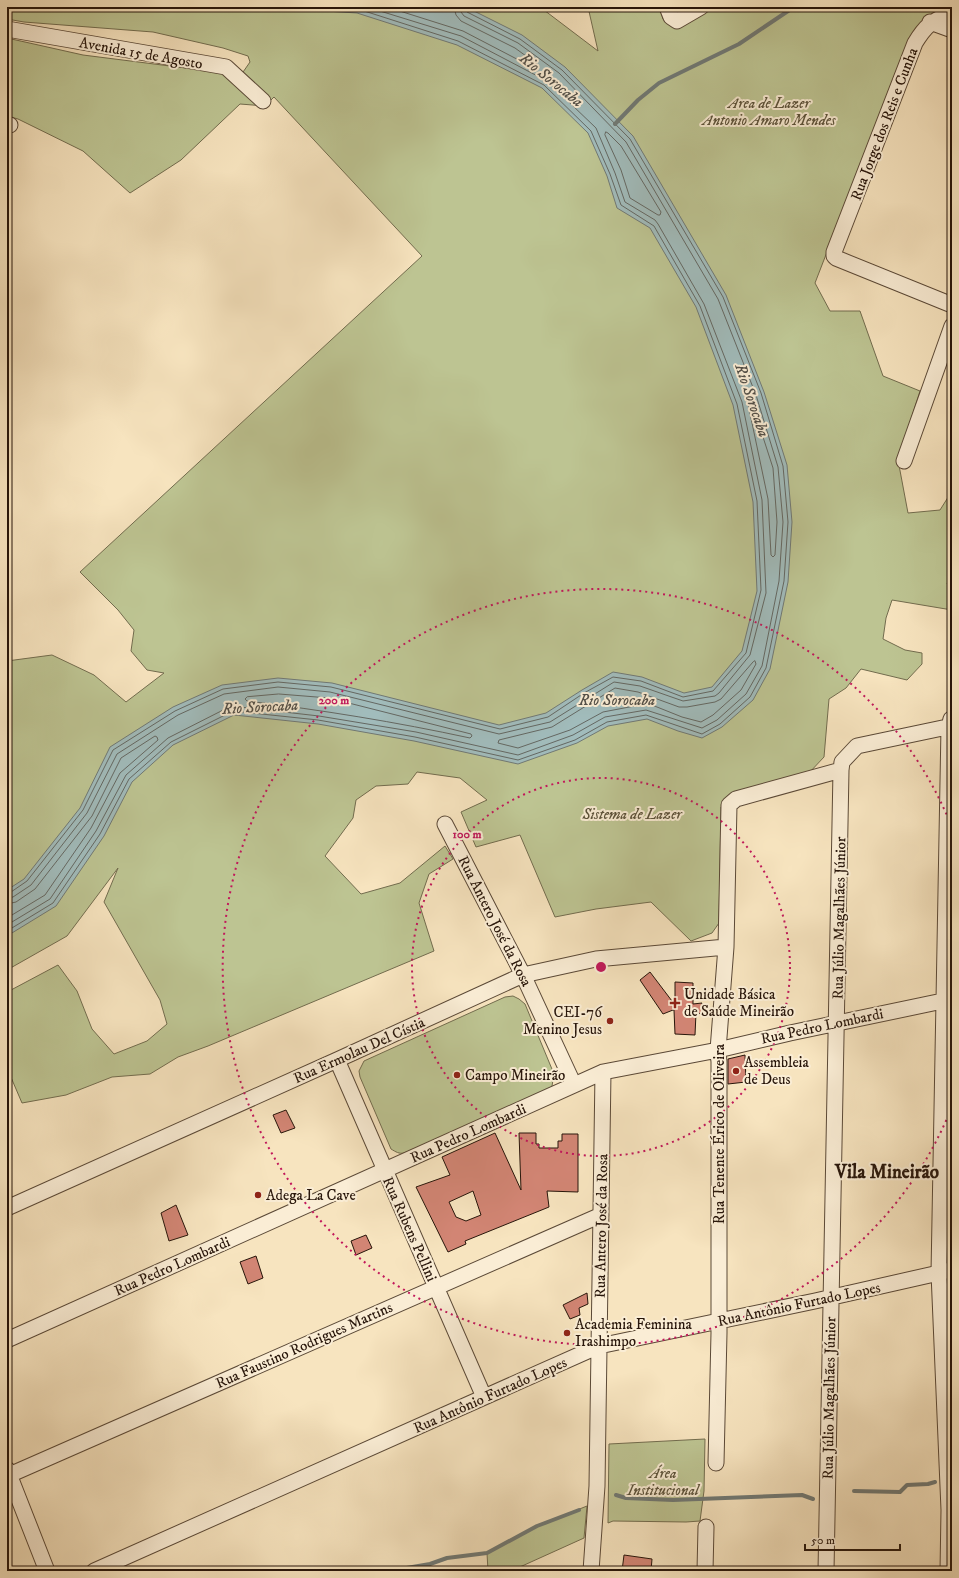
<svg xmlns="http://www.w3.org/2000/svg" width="959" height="1578" font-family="'IM FELL DW Pica',serif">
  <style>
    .green { fill: #bdc492; stroke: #726c4e }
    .water { fill: #a1bcbc; stroke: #707975 }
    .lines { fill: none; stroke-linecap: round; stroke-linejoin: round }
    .shore { stroke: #646863; stroke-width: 1 }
    .stream { stroke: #707975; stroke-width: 4 }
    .building { fill: #d28574; stroke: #27150a; fill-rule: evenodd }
    .minor-casing { stroke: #5b4937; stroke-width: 17 }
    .minor { stroke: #faedd5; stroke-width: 15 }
    .ring { fill: none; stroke: #c2185b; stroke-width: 2; stroke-dasharray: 2 4 }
    .poi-dot { fill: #8f2418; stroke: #faedd5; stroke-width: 1.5 }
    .labels { text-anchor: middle; stroke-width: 4; stroke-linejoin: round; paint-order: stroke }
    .street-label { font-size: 15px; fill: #27150a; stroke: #faedd5 }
    .park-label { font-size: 15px; font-style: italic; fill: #5c523a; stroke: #faedd5 }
    .poi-label { font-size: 15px; fill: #27150a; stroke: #faedd5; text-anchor: start }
    .water-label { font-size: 16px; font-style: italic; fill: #524f48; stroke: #faedd5 }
    .district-label { font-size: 19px; font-weight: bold; fill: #27150a; stroke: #faedd5 }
    .centre { fill: #c2185b; stroke: #faedd5; stroke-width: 2 }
    .ring-label { font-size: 12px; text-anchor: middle; font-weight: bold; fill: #c2185b; stroke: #faedd5; stroke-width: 4; stroke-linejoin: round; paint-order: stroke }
  </style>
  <rect width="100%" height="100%" fill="#f7e4bf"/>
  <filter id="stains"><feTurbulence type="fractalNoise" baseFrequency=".005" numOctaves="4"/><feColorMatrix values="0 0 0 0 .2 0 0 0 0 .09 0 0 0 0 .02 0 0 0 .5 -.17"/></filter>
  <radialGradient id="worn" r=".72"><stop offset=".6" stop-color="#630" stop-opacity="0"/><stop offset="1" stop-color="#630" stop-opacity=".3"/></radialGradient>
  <!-- green -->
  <path class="green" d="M7 7H540L598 51 588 7H660L663 19 672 27 681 26 713 7H948L926 20 827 252 815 283 830 311H860L883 376 920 391 898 460 908 513 940 510 952 491V580L947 583 952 594V610L892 600 886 618 883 639 905 650 922 653V664L907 680 861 669 846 688 829 699 824 757 808 774 733 797 721 807 719 923 712 933 691 941 651 902 596 909 555 917 520 835 476 847 461 812 487 800 460 778 417 772 408 784 376 786 356 800 353 818 325 856 361 894 400 883 445 846 453 859 429 874 419 903 434 951 208 1046 178 1057 150 1074 112 1077 66 1095 22 1103 7 1068V996L11 990 58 965 77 991 92 1029 114 1054 147 1041 167 1024 160 1000 104 902 118 868 67 936 7 970V661L52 655 94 675 126 702 164 673 147 670 131 651 134 630 118 610 80 572 422 256 274 97 265 106 240 104 181 160 130 193 83 151 18 119 7 116V38L83 55 241 75 250 62 248 56 223 48 153 32 24 22 7 19Z
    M513 996 519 999 525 1004 554 1074 552 1086 548 1091 404 1153C399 1154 396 1152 391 1149L360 1077 359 1071 364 1061 505 997Z
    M705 1439 704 1491 700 1521 686 1522 613 1521 608 1523 609 1444Z
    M587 1506 584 1538 511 1571H488L487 1553 537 1526Z"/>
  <!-- water -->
  <path class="water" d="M263 7H466L522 35 565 67 633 136 726 295 764 392 787 465 792 522 788 582 770 669 753 700 722 727 702 738 678 731 647 719 608 726 577 743 518 764 414 741 318 724 234 715 173 745 132 782 104 836 56 906 7 936V890L24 879 80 808 110 747 173 707 222 685 278 678 332 683 499 725 546 713 582 690 613 672 642 677 684 693 712 687 742 651 757 591 753 502 733 405 696 307 650 228 617 208 607 176 588 133 542 88 457 45 357 13Z"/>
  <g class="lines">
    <!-- shore -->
    <path class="shore" d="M387 7 463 31 534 68 537 67V64L515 48 461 21 456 15 454 7
      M606 132 608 133 621 146 661 212 660 215H658L630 198 621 170 605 135Z
      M750 401 752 403 773 468 777 522 775 555 773 557 771 555 768 499 748 404Z
      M755 661 756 664 741 690 713 715 701 722 682 717 652 705 645 704 603 712 570 730 518 748 498 743 499 740 552 727 615 688 638 692 679 707H687L715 702 721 699 753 662Z
      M279 694 329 698 471 734 472 736 470 738C396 722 322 710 247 701L245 699 247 697Z
      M7 893 11 892 27 881 83 810 113 750 175 711 223 689 278 682 331 687 500 729 548 717 584 693 613 677 641 681 683 697 713 691 746 653 761 590 757 501 737 404 700 306 654 226 621 205 610 174 591 131 544 85 458 41 358 9 324 7
      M7 898 13 897 31 885 87 813 117 754 178 715 224 694 278 687 330 692 499 734 550 722 614 682 640 686 683 701 715 696 719 693 750 655 766 593 762 500 742 402 704 304 658 224 655 220 625 202 615 173 596 128 547 81 461 36 367 7
      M7 904 16 902 35 889 92 816 121 758 155 736 157 737 158 740 120 773 91 828 45 895 7 918
      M7 925 50 899 96 831 126 775 168 738 231 706 319 716 416 732 518 755 573 735 605 717 646 710 702 728 717 720 746 694 762 666 779 581 783 522 778 467 756 395 718 299 626 142 559 73 518 43 464 16 461 12 460 7
      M7 931 53 903 100 834 129 779 171 742 233 711 318 720 415 737 518 760 575 740 607 722 646 715 702 734 720 724 750 697 766 668 784 581 788 522 783 466 761 393 723 297 630 139 562 70 520 39 467 12 465 7"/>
    <!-- stream -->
    <path class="stream" d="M615 124 638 100 659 83 739 44 794 7
      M854 1491 900 1492 907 1485 928 1484 935 1482
      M616 1495 626 1498 673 1500 802 1495 813 1499
      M389 1571 430 1564 447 1558 487 1553 537 1526 579 1510"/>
  </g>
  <!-- building -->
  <path class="building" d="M650 972 675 1005V982L693 983V1004L702 1003V1014L696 1013 695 1035 675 1034 674 1010H673L663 1014 640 980Z
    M745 1055 746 1082 728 1084V1059Z
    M286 1110 295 1128 281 1133 273 1115Z
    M495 1133 521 1190 519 1133H536V1144H539V1148H558V1141H562V1134H578V1192L547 1191 549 1207 465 1241 466 1244 448 1252 416 1187 450 1175 442 1157ZM473 1191 481 1215 466 1221 456 1217 449 1202Z
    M176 1205 188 1235 169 1241 161 1213Z
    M366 1235 372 1248 356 1255 351 1241Z
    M256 1256 263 1278 248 1284 240 1262Z
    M587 1293 588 1304 579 1308 580 1315 570 1319 563 1305Z
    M624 1555 652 1559 651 1571H622Z"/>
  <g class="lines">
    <defs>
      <path id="minor" d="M667 7 671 17 677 21 701 7
        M952 12C932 22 927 23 915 43L834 252V256L836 258 952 305
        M930 22 952 30
        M7 29 226 67 263 101
        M7 125H10
        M904 461 952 326
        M445 824 523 975 574 1085
        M337 1060 484 1397
        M7 1208 337 1060 523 975 596 959 726 947
        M7 1340 603 1072 718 1050 790 1033 952 999
        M716 1463 719 1333V1062L718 1050 726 947 729 805 736 799 841 770
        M7 1469 47 1571
        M7 1476 601 1215
        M94 1571 599 1346 815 1301 952 1270
        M591 1571 597 1486 603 1072
        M705 1571 706 1527
        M826 1571 841 770 842 762 857 746 952 726
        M948 1571 949 1510 939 1273 949 727 951 719"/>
    </defs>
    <!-- minor casing -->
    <use href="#minor" class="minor-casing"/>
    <!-- minor -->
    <use href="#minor" class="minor"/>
  </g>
  <!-- distance rings -->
  <g class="ring">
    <circle cx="601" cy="967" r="189"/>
    <path d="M951 1109A378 378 0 1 1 951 825"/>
  </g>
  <!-- markers -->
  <g class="poi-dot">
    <path d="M673 997h4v4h4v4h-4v4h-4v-4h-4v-4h4z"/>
    <circle cx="610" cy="1021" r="4"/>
    <circle cx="736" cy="1071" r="4"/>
    <circle cx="457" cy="1075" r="4"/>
    <circle cx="258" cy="1195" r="4"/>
    <circle cx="567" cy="1333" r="4"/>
  </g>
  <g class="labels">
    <!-- street labels -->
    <g class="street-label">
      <text transform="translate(141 53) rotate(10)" y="5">Avenida 15 de Agosto</text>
      <text transform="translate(884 124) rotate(-69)" y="5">Rua Jorge dos Reis e Cunha</text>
      <text transform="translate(839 918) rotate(-89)" y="5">Rua Júlio Magalhães Júnior</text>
      <text transform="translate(495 921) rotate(63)" y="5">Rua Antero José da Rosa</text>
      <text transform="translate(822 1026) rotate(-12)" y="5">Rua Pedro Lombardi</text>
      <text transform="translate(359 1050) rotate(-24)" y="5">Rua Ermolau Del Cístia</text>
      <text transform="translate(468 1133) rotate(-24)" y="5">Rua Pedro Lombardi</text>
      <text transform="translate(719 1134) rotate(-90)" y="5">Rua Tenente Érico de Oliveira</text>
      <text transform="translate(601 1226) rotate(-89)" y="5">Rua Antero José da Rosa</text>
      <text transform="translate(410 1229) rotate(66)" y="5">Rua Rubens Pellini</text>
      <text transform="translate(172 1266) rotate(-24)" y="5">Rua Pedro Lombardi</text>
      <text transform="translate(799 1304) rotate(-12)" y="5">Rua Antônio Furtado Lopes</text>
      <text transform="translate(304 1345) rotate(-24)" y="5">Rua Faustino Rodrigues Martins</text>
      <text transform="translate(490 1395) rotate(-24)" y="5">Rua Antônio Furtado Lopes</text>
      <text transform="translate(829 1398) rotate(-89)" y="5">Rua Júlio Magalhães Júnior</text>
    </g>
    <!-- park labels -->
    <g class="park-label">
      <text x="769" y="108">Area de Lazer<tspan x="769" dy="17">Antonio Amaro Mendes</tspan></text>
      <text x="632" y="819">Sistema de Lazer</text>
      <text x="663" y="1478">Área<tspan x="663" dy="17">Institucional</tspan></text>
    </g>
    <!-- poi labels -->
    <g class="poi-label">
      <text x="684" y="999">Unidade Básica<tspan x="684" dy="17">de Saúde Mineirão</tspan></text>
      <text x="602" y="1017" text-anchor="end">CEI-76<tspan x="602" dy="17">Menino Jesus</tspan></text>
      <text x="744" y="1067">Assembleia<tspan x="744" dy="17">de Deus</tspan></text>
      <text x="465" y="1080">Campo Mineirão</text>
      <text x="266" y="1200">Adega La Cave</text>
      <text x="575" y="1329">Academia Feminina<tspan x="575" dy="17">Irashimpo</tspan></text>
    </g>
    <!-- water labels -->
    <g class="water-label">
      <text transform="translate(552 79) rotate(39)" y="6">Rio Sorocaba</text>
      <text transform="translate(753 400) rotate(71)" y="6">Rio Sorocaba</text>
      <text x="617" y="705">Rio Sorocaba</text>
      <text transform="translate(260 706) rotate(-3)" y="6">Rio Sorocaba</text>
    </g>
    <!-- district labels -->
    <g class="district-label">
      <text x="887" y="1178">Vila Mineirão</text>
    </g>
  </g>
  <circle cx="601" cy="967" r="6" class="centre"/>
  <g class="ring-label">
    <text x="334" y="704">200 m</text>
    <text x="467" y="838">100 m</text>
  </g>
  <!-- margin -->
  <rect width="959" height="1578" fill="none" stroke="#f7e4bf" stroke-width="24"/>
  <rect x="8" y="8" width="943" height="1562" fill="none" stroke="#27150a" stroke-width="2"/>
  <rect x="12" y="12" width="935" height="1554" fill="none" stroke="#27150a"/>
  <!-- scale -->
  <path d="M805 1544v6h95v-6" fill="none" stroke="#27150a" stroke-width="2"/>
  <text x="811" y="1544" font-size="12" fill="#27150a" stroke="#faedd5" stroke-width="3" paint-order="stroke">50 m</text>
  <rect width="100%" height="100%" filter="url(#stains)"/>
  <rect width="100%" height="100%" fill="url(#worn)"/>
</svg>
